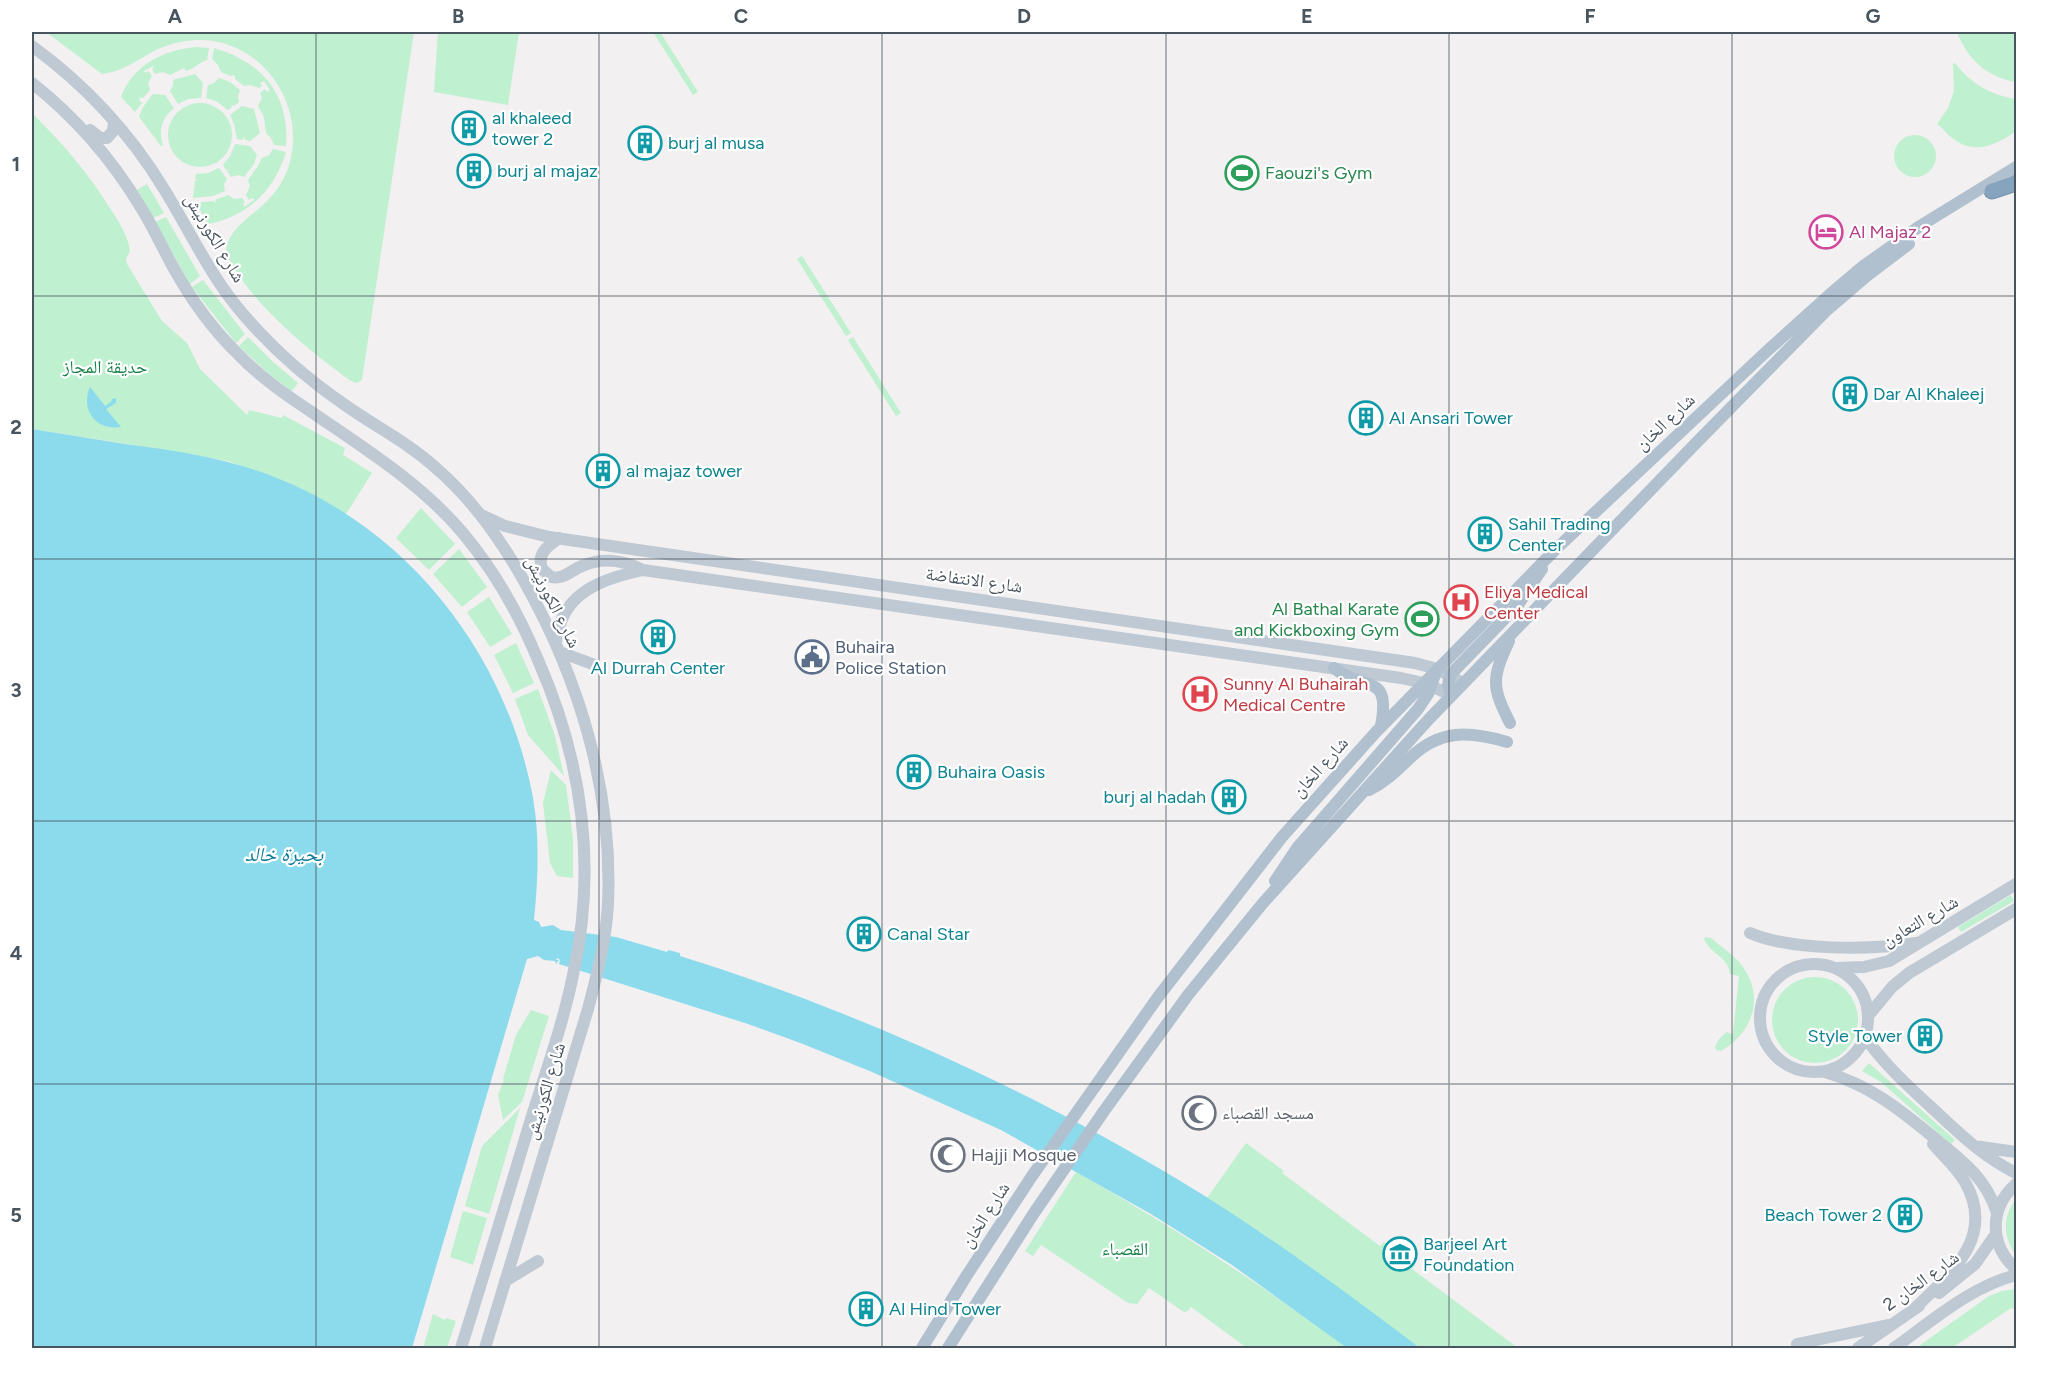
<svg xmlns="http://www.w3.org/2000/svg" width="2048" height="1380" font-family="Figtree,'Noto Naskh Arabic',sans-serif">
  <style>
    .green { fill: #bff0d0 }
    .water { fill: #8bdbed }
    .lines { fill: none; stroke-linecap: round; stroke-linejoin: round }
    .highway-casing { stroke: #738fab; stroke-width: 17 }
    .secondary { stroke: #bec9d4; stroke-width: 12 }
    .primary { stroke: #b0c0cf; stroke-width: 12 }
    .highway { stroke: #87a4bf; stroke-width: 15 }
    .grid { fill: none; stroke: #48545e; stroke-width: 1.5; stroke-opacity: 0.55 }
    .labels { text-anchor: middle; stroke-width: 4.5; stroke-linejoin: round; paint-order: stroke }
    .culture-label { font-size: 18px; fill: #0d838f; stroke: #fff; text-anchor: start }
    .leisure-label { font-size: 18px; fill: #27864d; stroke: #fff; text-anchor: start }
    .hotel-label { font-size: 18px; fill: #b23c85; stroke: #fff; text-anchor: start }
    .street-label { font-size: 18px; fill: #48545e; stroke: #fff }
    .park-label { font-size: 18px; fill: #178149; stroke: #fff }
    .health-label { font-size: 18px; fill: #be3a42; stroke: #fff; text-anchor: start }
    .service-label { font-size: 18px; fill: #4e5e75; stroke: #fff; text-anchor: start }
    .worship-label { font-size: 18px; fill: #5b616d; stroke: #fff; text-anchor: start }
    .water-label { font-size: 20px; font-style: italic; fill: #0c7c96; stroke: #fff }
    .neatline { fill: none; stroke: #48545e; stroke-width: 2 }
    .grid-label { font-size: 20px; text-anchor: middle; font-weight: bold; fill: #48545e }
  </style>
  <rect width="100%" height="100%" fill="#f2f0f0"/>
  <!-- green -->
  <path class="green" d="M46 32H414L362 380 357 383 351 381C309 351 248 301 226 253 227 228 252 217 267 201 278 190 286 177 290 162 306 102 259 37 196 40 180 41 165 45 152 52 136 61 121 72 102 74Z
    M438 32H519L508 105 434 92Z
    M653 32H660L698 92 693 95Z
    M1957 32H2016V82C1987 77 1968 60 1957 32Z
    M196 47 209 48 207 60C198 63 196 68 186 71L184 68 170 75 163 72 155 74 152 69 154 67 153 66 144 71 145 73 148 71 152 76 148 83 150 90 143 98 141 97 139 100 142 103 135 112 121 97C133 65 163 50 196 47Z
    M214 48C262 62 290 95 286 146L274 145 271 138 266 133 264 117 258 106 262 98 260 93 265 89 267 92 270 90 264 81 260 83 262 86 259 88 250 85 244 86 235 79V76L233 75 231 76 221 72 218 65 212 59Z
    M1955 63C1971 84 1991 95 2016 99V131C1998 144 1976 155 1955 140 1948 136 1944 129 1937 124L1948 108 1954 91 1953 64Z
    M195 74 203 83 201 98 188 99 178 104 170 91 173 86V80Z
    M219 78 230 82 240 90 238 96 239 102 234 106 231 105 232 107 228 110 216 101 206 98 208 85 214 83Z
    M153 94 165 95 174 108C162 118 158 130 163 145L161 146 139 117 143 107Z
    M168 135a32 32 0 1 1 64 0a32 32 0 1 1-64 0Z
    M242 106 254 109 260 133 250 141 245 140 244 137 242 140 237 139 234 124 230 115Z
    M32 113C62 143 89 173 111 210 119 222 128 236 130 251L126 259 127 264 162 321 187 343 200 369 247 415 249 410 282 418 283 415 345 448 343 455 372 473 346 514 287 482 228 461 159 449 32 429Z
    M1894 156a21 21 0 1 1 42 0a21 21 0 1 1-42 0Z
    M235 144 250 146 257 155 254 164 244 177 238 175 231 177 227 171 230 169 226 170 223 165 230 156Z
    M273 149 286 152C274 191 248 216 208 224L196 203 213 201 215 203 216 202 215 200 228 195 234 199 242 198 245 202 243 204 244 207 254 200 253 198 249 200 246 195 250 186 248 180 258 166 262 158 269 155Z
    M219 168 227 179 224 184 225 191 213 196 193 198 195 181 198 180 195 179 196 174 208 173Z
    M147 184 164 213 153 218 137 190Z
    M166 217 200 276 190 284 155 222Z
    M802 256 851 333 846 336 797 259Z
    M203 280 245 334 236 343 192 287Z
    M248 337 272 361 298 383 292 391 270 375 239 346Z
    M853 337 901 413 896 416 848 340Z
    M421 508 455 544 429 570 396 538Z
    M459 549 487 587 462 607 433 574Z
    M489 597 512 634 490 647 467 612Z
    M516 643 534 683 513 693 494 655Z
    M538 689 555 736 564 776 528 735 515 699Z
    M551 770 566 785 573 839V878L557 876 550 863 543 803Z
    M2011 895 2014 901 1961 932 1958 927Z
    M1706 937 1711 938C1721 947 1735 955 1743 967 1765 998 1752 1033 1721 1051L1716 1050 1715 1047 1719 1039 1727 1032 1731 1034 1733 1033 1739 976 1730 974C1729 957 1710 954 1704 939Z
    M1772 1020a43 43 0 1 1 86 0a43 43 0 1 1-86 0Z
    M531 1010 549 1016 522 1102 503 1120 498 1095 504 1080 503 1079 516 1035Z
    M1869 1063 1955 1140 1951 1144 1881 1082 1862 1071Z
    M520 1108 489 1214 465 1206 482 1146Z
    M1246 1143 1284 1171 1282 1173 1380 1246 1384 1242 1415 1265 1412 1269 1518 1348H1420L1266 1236 1207 1198Z
    M1076 1172C1172 1226 1259 1283 1347 1348H1247L1191 1307 1188 1311 1184 1312 1149 1288 1137 1304 1128 1303 1041 1245 1033 1256 1025 1251Z
    M2016 1199V1255C2003 1238 2002 1216 2016 1199Z
    M463 1211 487 1218 473 1265 450 1257Z
    M2016 1289V1309L2011 1308 1952 1348H1916L1989 1296 2002 1291Z
    M433 1314 445 1320 446 1318 456 1321 447 1348H423Z"/>
  <!-- water -->
  <path class="water" d="M90 387 105 406 111 402 112 399 116 398V403L106 409 121 427C96 431 80 410 90 387Z
    M32 429C63 434 94 439 125 444 170 450 215 456 258 471 403 520 506 651 533 798 540 838 538 880 534 920L539 922 541 927 553 925 561 930 616 937 667 952 668 950 680 953V956C856 1011 1024 1087 1182 1182 1265 1232 1343 1290 1420 1348H1347L1232 1265 1151 1214 1001 1130 872 1072 803 1044 748 1024 559 964 560 960 557 958 556 960H559L556 964 555 961 544 960 538 956 527 959 412 1348H32Z"/>
  <g class="lines">
    <defs>
      <path id="highway" d="M1992 191 2016 183"/>
    </defs>
    <!-- highway casing -->
    <use href="#highway" class="highway-casing"/>
    <!-- secondary -->
    <path class="secondary" d="M32 46C84 84 130 133 164 189 190 231 210 276 243 314 272 348 307 379 345 405 376 427 409 443 437 469 473 500 501 540 524 581 580 680 613 791 608 904 606 940 597 975 588 1009L485 1348
      M32 83C75 117 111 158 140 206 152 225 161 245 172 265 190 298 212 329 239 355 262 379 288 396 316 415 367 450 421 484 462 532 494 570 519 614 538 660 582 760 597 867 573 975 563 1024 546 1071 531 1119 508 1195 485 1272 461 1348
      M90 130 100 138H107L113 131 114 121
      M481 515 505 526 549 537 1415 663 1437 669 1463 683
      M559 538C547 547 537 553 542 569L551 577C564 580 571 570 582 566 602 557 624 560 643 570
      M556 642C558 633 559 623 564 615 578 586 615 576 643 570L1401 678 1424 683 1451 695
      M560 652 595 665
      M1750 933C1792 951 1871 950 1916 943
      M1760 1018a54 54 0 1 1 108 0a54 54 0 1 1-108 0Z
      M1836 968 1864 967 1889 961 2016 884
      M1868 1016 1892 987 1909 973 2016 909
      M1865 1037C1884 1064 1908 1086 1932 1108 1959 1133 1983 1157 2016 1173
      M1825 1072C1869 1085 1898 1108 1932 1136 1960 1159 1986 1177 1997 1213
      M1974 1146 2016 1152
      M2016 1184C1989 1208 1989 1245 2016 1269
      M505 1281 538 1261
      M1939 1293 1975 1264 1996 1234
      M1913 1310C1949 1275 1997 1238 1965 1182 1957 1168 1943 1156 1933 1144
      M1797 1344 1888 1325
      M1858 1348 1919 1306
      M1894 1348C1932 1321 1970 1287 2016 1275"/>
    <!-- primary -->
    <path class="primary" d="M1509 641C1492 678 1491 686 1510 723
      M1334 668C1365 693 1391 671 1381 726
      M1451 695 1448 685 1450 675 1518 605 1542 569
      M1369 790C1386 782 1397 770 1410 758 1440 729 1469 731 1507 742
      M1275 881 1297 848 1418 709 1428 694 1436 672
      M922 1348 967 1275 1032 1176 1158 997 1282 837 1376 732 1555 550 1767 351 1836 289 1862 267 1920 226 2016 167
      M948 1348 1034 1213 1104 1111 1188 995 1263 903 1429 719 1698 441 1826 311 1868 275 1909 244"/>
    <!-- highway -->
    <use href="#highway" class="highway"/>
  </g>
  <!-- grid -->
  <path class="grid" d="M316 32V1348M599 32V1348M882 32V1348M1166 32V1348M1449 32V1348M1732 32V1348M32 296H2016M32 559H2016M32 821H2016M32 1084H2016"/>
  <!-- icons -->
  <defs>
    <symbol id="building-ring" viewBox="-11 -11 22 22"><circle r="9.5" fill="#fff" stroke="#0f9aa8" stroke-width="1.5"/><path d="M-4-6H4V6H1V3H-1V6H-4ZM-2.5-4.3h1.7v1.8h-1.7ZM.8-4.3h1.7v1.8H.8ZM-2.5-1h1.7V.8h-1.7ZM.8-1h1.7V.8H.8Z" fill="#0f9aa8"/></symbol>
    <symbol id="stadium-ring" viewBox="-11 -11 22 22"><circle r="9.5" fill="#fff" stroke="#2e9e5b" stroke-width="1.5"/><path d="M0-5a6.5 5 0 1 0 0 10a6.5 5 0 1 0 0-10ZM-3.5-1.8h7v3.6h-7Z" fill="#2e9e5b"/></symbol>
    <symbol id="hotel-ring" viewBox="-11 -11 22 22"><circle r="9.5" fill="#fff" stroke="#d1479c" stroke-width="1.5"/><path d="M-6-4.5h1.5V1H6V5H4.5V3h-9V5H-6ZM-4 0a1.8 1.8 0 1 1 3.6 0ZM.5 0V-2.5h3Q6-2.5 6 0Z" fill="#d1479c"/></symbol>
    <symbol id="hospital-ring" viewBox="-11 -11 22 22"><circle r="9.5" fill="#fff" stroke="#e0444e" stroke-width="1.5"/><path d="M-5-5h3v3.5h4V-5h3V5h-3V1.5h-4V5h-3Z" fill="#e0444e"/></symbol>
    <symbol id="civic-ring" viewBox="-11 -11 22 22"><circle r="9.5" fill="#fff" stroke="#5c6f8a" stroke-width="1.5"/><path d="M-.6-6.5H3V-4.5H.6V-3L4-1V1h2V6H-6V1h2V-1L-.6-3ZM-1.2 2.5V6h2.4V2.5Z" fill="#5c6f8a"/></symbol>
    <symbol id="mosque-ring" viewBox="-11 -11 22 22"><circle r="9.5" fill="#fff" stroke="#6b7280" stroke-width="1.5"/><path d="M3.5-4.9A6 6 0 1 0 3.5 4.9A5 5 0 1 1 3.5-4.9Z" fill="#6b7280"/></symbol>
    <symbol id="museum-ring" viewBox="-11 -11 22 22"><circle r="9.5" fill="#fff" stroke="#0f9aa8" stroke-width="1.5"/><path d="M0-6L6-3V-2H-6V-3ZM-5-1h2V3h-2ZM-1-1h2V3h-2ZM3-1h2V3H3ZM-6 4H6V6H-6Z" fill="#0f9aa8"/></symbol>
  </defs>
  <g fill-rule="evenodd">
    <use href="#building-ring" x="450" y="109" width="38" height="38"/>
    <use href="#building-ring" x="626" y="124" width="38" height="38"/>
    <use href="#building-ring" x="455" y="152" width="38" height="38"/>
    <use href="#stadium-ring" x="1223" y="154" width="38" height="38"/>
    <use href="#hotel-ring" x="1807" y="213" width="38" height="38"/>
    <use href="#building-ring" x="1831" y="375" width="38" height="38"/>
    <use href="#building-ring" x="1347" y="399" width="38" height="38"/>
    <use href="#building-ring" x="584" y="452" width="38" height="38"/>
    <use href="#building-ring" x="1466" y="515" width="38" height="38"/>
    <use href="#hospital-ring" x="1442" y="583" width="38" height="38"/>
    <use href="#stadium-ring" x="1403" y="600" width="38" height="38"/>
    <use href="#building-ring" x="639" y="618" width="38" height="38"/>
    <use href="#civic-ring" x="793" y="638" width="38" height="38"/>
    <use href="#hospital-ring" x="1181" y="675" width="38" height="38"/>
    <use href="#building-ring" x="895" y="753" width="38" height="38"/>
    <use href="#building-ring" x="1210" y="778" width="38" height="38"/>
    <use href="#building-ring" x="845" y="915" width="38" height="38"/>
    <use href="#building-ring" x="1906" y="1017" width="38" height="38"/>
    <use href="#mosque-ring" x="1180" y="1094" width="38" height="38"/>
    <use href="#mosque-ring" x="929" y="1136" width="38" height="38"/>
    <use href="#building-ring" x="1886" y="1196" width="38" height="38"/>
    <use href="#museum-ring" x="1381" y="1235" width="38" height="38"/>
    <use href="#building-ring" x="847" y="1290" width="38" height="38"/>
  </g>
  <g class="labels">
    <!-- culture labels -->
    <g class="culture-label">
      <text x="492" y="124">al khaleed<tspan x="492" dy="21">tower 2</tspan></text>
      <text x="668" y="149">burj al musa</text>
      <text x="497" y="177">burj al majaz</text>
      <text x="1873" y="400">Dar Al Khaleej</text>
      <text x="1389" y="424">Al Ansari Tower</text>
      <text x="626" y="477">al majaz tower</text>
      <text x="1508" y="530">Sahil Trading<tspan x="1508" dy="21">Center</tspan></text>
      <text x="658" y="674" text-anchor="middle">Al Durrah Center</text>
      <text x="937" y="778">Buhaira Oasis</text>
      <text x="1206" y="803" text-anchor="end">burj al hadah</text>
      <text x="887" y="940">Canal Star</text>
      <text x="1902" y="1042" text-anchor="end">Style Tower</text>
      <text x="1882" y="1221" text-anchor="end">Beach Tower 2</text>
      <text x="1423" y="1250">Barjeel Art<tspan x="1423" dy="21">Foundation</tspan></text>
      <text x="889" y="1315">Al Hind Tower</text>
    </g>
    <!-- leisure labels -->
    <g class="leisure-label">
      <text x="1265" y="179">Faouzi's Gym</text>
      <text x="1399" y="615" text-anchor="end">Al Bathal Karate<tspan x="1399" dy="21">and Kickboxing Gym</tspan></text>
    </g>
    <!-- hotel labels -->
    <g class="hotel-label">
      <text x="1849" y="238">Al Majaz 2</text>
    </g>
    <!-- street labels -->
    <g class="street-label">
      <text transform="translate(215 238) rotate(59)" y="6">شارع الكورنيش</text>
      <text transform="translate(1665 422) rotate(-43)" y="6">شارع الخان</text>
      <text transform="translate(974 580) rotate(8)" y="6">شارع الانتفاضة</text>
      <text transform="translate(553 602) rotate(63)" y="6">شارع الكورنيش</text>
      <text transform="translate(1320 767) rotate(-48)" y="6">شارع الخان</text>
      <text transform="translate(1920 921) rotate(-30)" y="6">شارع التعاون</text>
      <text transform="translate(545 1091) rotate(-73)" y="6">شارع الكورنيش</text>
      <text transform="translate(985 1215) rotate(-57)" y="6">شارع الخان</text>
      <text transform="translate(1921 1281) rotate(-36)" y="6">شارع الخان 2</text>
    </g>
    <!-- park labels -->
    <g class="park-label">
      <text x="105" y="373">حديقة المجاز</text>
      <text x="1125" y="1255">القصباء</text>
    </g>
    <!-- health labels -->
    <g class="health-label">
      <text x="1484" y="598">Eliya Medical<tspan x="1484" dy="21">Center</tspan></text>
      <text x="1223" y="690">Sunny Al Buhairah<tspan x="1223" dy="21">Medical Centre</tspan></text>
    </g>
    <!-- service labels -->
    <g class="service-label">
      <text x="835" y="653">Buhaira<tspan x="835" dy="21">Police Station</tspan></text>
    </g>
    <!-- worship labels -->
    <g class="worship-label">
      <text x="1222" y="1119">مسجد القصباء</text>
      <text x="971" y="1161">Hajji Mosque</text>
    </g>
    <!-- water labels -->
    <g class="water-label">
      <text x="284" y="861">بحيرة خالد</text>
    </g>
  </g>
  <!-- border -->
  <rect width="2048" height="1380" fill="none" stroke="#ffffff" stroke-width="66"/>
  <rect x="33" y="33" width="1982" height="1314" class="neatline"/>
  <g class="grid-label">
    <text x="175" y="23">A</text>
    <text x="458" y="23">B</text>
    <text x="741" y="23">C</text>
    <text x="1024" y="23">D</text>
    <text x="1307" y="23">E</text>
    <text x="1590" y="23">F</text>
    <text x="1873" y="23">G</text>
    <text x="16" y="171">1</text>
    <text x="16" y="434">2</text>
    <text x="16" y="697">3</text>
    <text x="16" y="960">4</text>
    <text x="16" y="1222">5</text>
  </g>
</svg>
